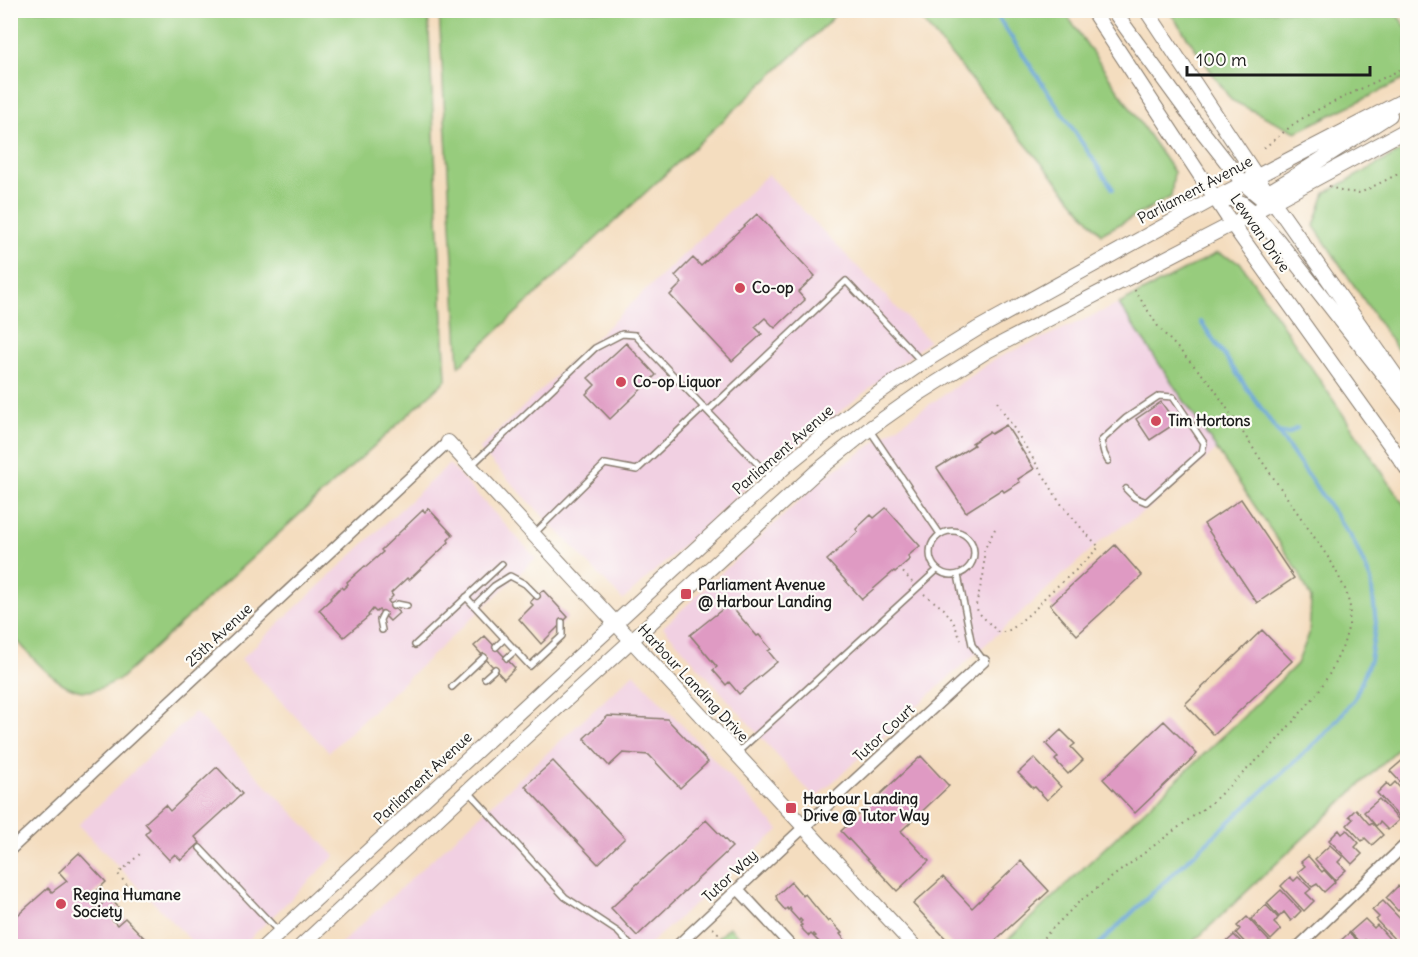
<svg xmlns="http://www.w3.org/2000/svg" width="1418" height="957" font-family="Delius,sans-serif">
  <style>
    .built { fill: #f1d0e2 }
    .green { fill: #97cc7d; stroke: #5a744c; stroke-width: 1.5 }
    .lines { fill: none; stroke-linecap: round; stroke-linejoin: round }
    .stream { stroke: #64a2d6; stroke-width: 4 }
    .building { fill: #df9ac3 }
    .lane-casing { stroke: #887c6e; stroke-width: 8 }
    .street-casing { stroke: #887c6e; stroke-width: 13 }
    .secondary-casing { stroke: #887c6e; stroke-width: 16 }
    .path { stroke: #887c6e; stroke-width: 2; stroke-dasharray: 1.5 4.5; stroke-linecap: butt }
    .lane { stroke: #fff; stroke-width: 5 }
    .street { stroke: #fff; stroke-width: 10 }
    .secondary { stroke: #fff; stroke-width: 14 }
    .poi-dot { fill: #d1495b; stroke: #fdfcf7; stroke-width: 2 }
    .labels { text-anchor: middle; stroke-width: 4.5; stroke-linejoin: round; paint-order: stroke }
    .street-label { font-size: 15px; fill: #1c1c1c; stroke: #fdfcf7 }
    .poi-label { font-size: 15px; font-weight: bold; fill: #1c1c1c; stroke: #fdfcf7; text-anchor: start }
  </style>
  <rect width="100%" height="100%" fill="#fdfcf7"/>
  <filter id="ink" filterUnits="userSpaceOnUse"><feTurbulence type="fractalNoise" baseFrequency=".0167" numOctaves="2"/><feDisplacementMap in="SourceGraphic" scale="12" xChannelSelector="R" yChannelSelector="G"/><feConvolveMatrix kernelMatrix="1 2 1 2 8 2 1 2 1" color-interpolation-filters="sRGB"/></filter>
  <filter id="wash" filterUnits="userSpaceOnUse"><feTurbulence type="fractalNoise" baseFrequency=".008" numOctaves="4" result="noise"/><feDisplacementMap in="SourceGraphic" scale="24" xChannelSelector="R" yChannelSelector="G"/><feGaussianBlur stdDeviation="1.35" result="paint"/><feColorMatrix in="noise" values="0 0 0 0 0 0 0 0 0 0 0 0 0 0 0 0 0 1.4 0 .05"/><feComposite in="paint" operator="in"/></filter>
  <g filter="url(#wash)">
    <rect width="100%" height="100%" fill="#f4ddbf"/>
    <!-- built -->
    <path class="built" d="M768 174 929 341 757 478 623 600 479 449Z
      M1119 304 1217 449 1148 509 1104 538 815 798 663 627 825 477 995 359Z
      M449 464 536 558 329 752 241 659Z
      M634 673 779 830 647 946H338Z
      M195 712 335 856 242 946H196L78 825Z"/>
    <!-- green -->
    <path class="green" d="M11 10 428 11 446 380 120 679C109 684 96 692 84 691 56 689 29 653 11 634Z
      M439 11V10L837 11 830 21 459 366Z
      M914 11H1064L1174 172 1171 197 1101 234Z
      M1169 11H1394L1407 28V78L1296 132 1231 100Z
      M1407 148V364L1314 226 1325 193Z
      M1217 253 1240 262 1407 509V738L1402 745 1189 946H1001L1241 719 1297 664 1309 634 1311 599 1299 572 1119 304Z
      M729 927 750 946H709Z"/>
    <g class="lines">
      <!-- stream -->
      <path class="stream" d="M993 10 1113 189
        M1278 432 1288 434 1297 428
        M1097 946 1163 883 1330 729 1355 698 1370 660 1376 623 1371 580 1353 540 1201 322"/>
    </g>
    <g id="blocks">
      <!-- building -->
      <path class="building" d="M757 214 815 276 798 292 805 300 775 328 765 318 755 327 762 334 732 361 670 295 682 283 675 276 693 258 701 266Z
        M626 343 656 375 610 419 586 394 595 385 588 378Z
        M1161 402 1176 423 1150 440 1136 419Z
        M1006 425 1034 469 1018 479 1020 482 1004 492 1002 489 966 512 937 468 974 445 972 443 989 432 991 434Z
        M1241 499 1294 578 1257 603 1204 524Z
        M428 508 453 535 448 540 449 542 409 580 407 578 391 593 393 596 388 601 399 613 390 621 379 610 376 612 373 609 368 615 369 616 344 637 319 610 331 599 330 598 341 587 343 589 348 584 347 582 365 566 366 567 383 552 381 550 423 510 425 512Z
        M886 508 920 546 908 556 910 559 895 572 894 571 862 599 827 560 858 532 856 529 871 515 874 518Z
        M1115 545 1142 576 1077 635 1050 605Z
        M543 590 568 617 541 644 519 619 533 605 530 602Z
        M729 604 757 636 759 635 771 649 768 651 777 662 739 694 729 682 726 685 713 670 717 667 690 635Z
        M1262 630 1292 661 1214 735 1185 704Z
        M485 636 515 668 504 679 474 646Z
        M608 716 667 719 708 762 680 788 649 755 623 753 609 766 584 738Z
        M1164 721 1197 754 1135 813 1103 779Z
        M1061 730 1075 744 1071 747 1083 760 1068 774 1055 760 1058 757 1046 744Z
        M921 756 949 786 901 831 929 861 897 891 841 831Z
        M1034 758 1061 787 1047 800 1035 787 1033 788 1018 773Z
        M1404 759 1408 762V790L1390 771Z
        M553 761 625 838 598 864 525 786Z
        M217 767 242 794 195 837 200 843 181 860 175 854 169 860 145 834 150 829 145 823 165 805 170 811Z
        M1395 782 1407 796 1403 800 1408 804V810L1400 818 1377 793 1387 783 1390 787Z
        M1379 799 1399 820 1388 830 1380 822 1376 826 1364 812Z
        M1356 809 1370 825 1372 823 1383 835 1372 845 1365 838 1362 841 1361 840 1347 825 1353 819 1349 816Z
        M706 820 732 847 637 936 611 908Z
        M1339 830 1342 834 1347 830 1359 843 1355 847 1362 854 1352 864 1329 840Z
        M1330 845 1343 857 1338 862 1346 870 1335 880 1315 859Z
        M79 853 106 882 88 899 97 909 109 897 120 909 110 917 117 925 125 918 152 946H10V922L48 888 52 892 67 881 59 872Z
        M1308 856 1322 872 1324 870 1335 882 1324 892 1317 884 1312 887 1298 872 1305 866 1301 862Z
        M1021 861 1049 891 989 946H953L913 904 943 877 972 908Z
        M1290 877 1294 881 1298 877 1311 889 1306 893 1314 901 1304 911 1281 886Z
        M791 882 803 896 805 894 828 922 830 920 842 933 840 934 846 941 840 946H826L825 945 823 946 814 937 816 936 814 934 813 936 811 934 809 936 804 931 800 926 802 925 800 923 802 921 800 919 799 921 790 911 791 910 790 908 788 910 787 908 785 910 778 902 776 896Z
        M1398 886 1406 895 1408 893V917L1400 909 1398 911 1386 898Z
        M1281 890 1301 911 1291 921 1284 912 1279 917 1267 903Z
        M1383 901 1408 927V929L1404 933 1407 935 1398 943 1376 920 1379 917 1372 910Z
        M1266 905 1278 918 1274 923 1281 930 1271 940 1251 919Z
        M1247 917 1270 942 1265 946H1255L1252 943 1248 946 1236 933 1240 929 1237 926Z
        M1365 919 1374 928 1377 925 1394 944 1392 946H1371L1365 940 1361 944 1350 932Z
        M1349 933 1361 945 1339 946 1337 944Z
        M1234 935 1245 946H1222L1232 937Z"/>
    </g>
  </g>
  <g filter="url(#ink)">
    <use href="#blocks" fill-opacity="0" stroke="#887c6e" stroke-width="1.5"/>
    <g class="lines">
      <defs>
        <path id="lane" d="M708 411 846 281 921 361
          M869 429 940 534
          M1108 461 1104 453 1101 441 1126 418 1159 396 1173 397 1204 443 1202 452 1146 502 1134 497 1126 489
          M472 465 595 348 622 334 635 335 771 478
          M930 553a22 22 0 1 1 44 0a22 22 0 1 1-44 0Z
          M535 533 605 464 637 470 704 407
          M958 575 972 645 984 661
          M466 597 530 666 562 636V622
          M393 606 397 604 407 606
          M474 606 494 586 510 576 525 584 537 596
          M382 630 380 620 383 614
          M415 645 502 564
          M496 647 505 638
          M507 658 516 650
          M485 678 495 669
          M452 687 484 657
          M737 753 937 570
          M468 791 565 897 618 932 631 946
          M200 848 279 932"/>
        <path id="street" d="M10 850 448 442
          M738 889 791 946
          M677 946 804 827 984 661
          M1299 946 1408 842"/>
        <path id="secondary" d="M1092 10 1232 224 1408 470
          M1113 10 1191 117 1243 183 1260 197 1273 201
          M1146 10 1273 201 1408 393
          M1262 196 1300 173 1390 115
          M1215 198 1232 199 1242 203 1253 212 1277 239 1408 406
          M448 442 914 946
          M265 946 788 464 861 405 922 363 977 329 1215 198 1408 98
          M301 946 520 742 816 472 869 429 920 393 987 351 1232 224 1408 129"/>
      </defs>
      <!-- lane casing -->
      <use href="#lane" class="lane-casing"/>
      <!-- street casing -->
      <use href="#street" class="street-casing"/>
      <!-- secondary casing -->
      <use href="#secondary" class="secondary-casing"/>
      <!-- path -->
      <path class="path" d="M1264 148 1295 123 1313 112 1408 66
        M1329 186 1341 191 1360 193 1408 169
        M995 529 984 550V572L976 605 978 612 998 632H1004L1012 629 1037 607 1046 596 1076 570 1099 547 1083 530 1058 500 1049 484 996 400
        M899 568 912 582
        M924 594 944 609 953 621 961 640
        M127 885 118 874 141 853
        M713 928 718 933 715 946
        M1035 946 1080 901 1211 803 1272 746 1316 695 1330 673 1343 646 1349 625 1350 607 1346 591 1332 563 1255 451 1211 384 1159 328 1134 289"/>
      <!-- lane -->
      <use href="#lane" class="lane"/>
      <!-- street -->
      <use href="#street" class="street"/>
      <!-- secondary -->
      <use href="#secondary" class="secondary"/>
    </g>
  </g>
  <!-- markers -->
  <g class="poi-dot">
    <circle cx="740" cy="288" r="6"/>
    <circle cx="621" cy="382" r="6"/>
    <circle cx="1156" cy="421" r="6"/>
    <rect x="680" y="588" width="12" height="12" rx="3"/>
    <rect x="785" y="802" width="12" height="12" rx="3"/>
    <circle cx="61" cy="904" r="6"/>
  </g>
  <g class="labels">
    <!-- street labels -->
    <g class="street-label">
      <text transform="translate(1195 190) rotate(-28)" y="5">Parliament Avenue</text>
      <text transform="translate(1260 233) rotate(55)" y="5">Lewvan Drive</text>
      <text transform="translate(783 450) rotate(-41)" y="5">Parliament Avenue</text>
      <text transform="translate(219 635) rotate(-43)" y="5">25th Avenue</text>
      <text transform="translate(693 683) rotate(47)" y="5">Harbour Landing Drive</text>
      <text transform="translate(884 733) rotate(-43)" y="5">Tutor Court</text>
      <text transform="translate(423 778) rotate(-43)" y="5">Parliament Avenue</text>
      <text transform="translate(730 876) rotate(-43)" y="5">Tutor Way</text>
    </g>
    <!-- poi labels -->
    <g class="poi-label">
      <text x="752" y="293">Co-op</text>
      <text x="633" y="387">Co-op Liquor</text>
      <text x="1168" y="426">Tim Hortons</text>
      <text x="698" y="590">Parliament Avenue<tspan x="698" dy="17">@ Harbour Landing</tspan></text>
      <text x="803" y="804">Harbour Landing<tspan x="803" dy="17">Drive @ Tutor Way</tspan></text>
      <text x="73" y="900">Regina Humane<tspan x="73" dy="17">Society</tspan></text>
    </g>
  </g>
  <!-- margin -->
  <rect width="1418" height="957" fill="none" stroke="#fdfcf7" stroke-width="36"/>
  <!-- scale -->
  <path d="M1187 66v9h183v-9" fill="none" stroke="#1c1c1c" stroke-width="3"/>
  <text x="1196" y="66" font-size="18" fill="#1c1c1c" stroke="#fdfcf7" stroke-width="4.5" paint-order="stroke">100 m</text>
</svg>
